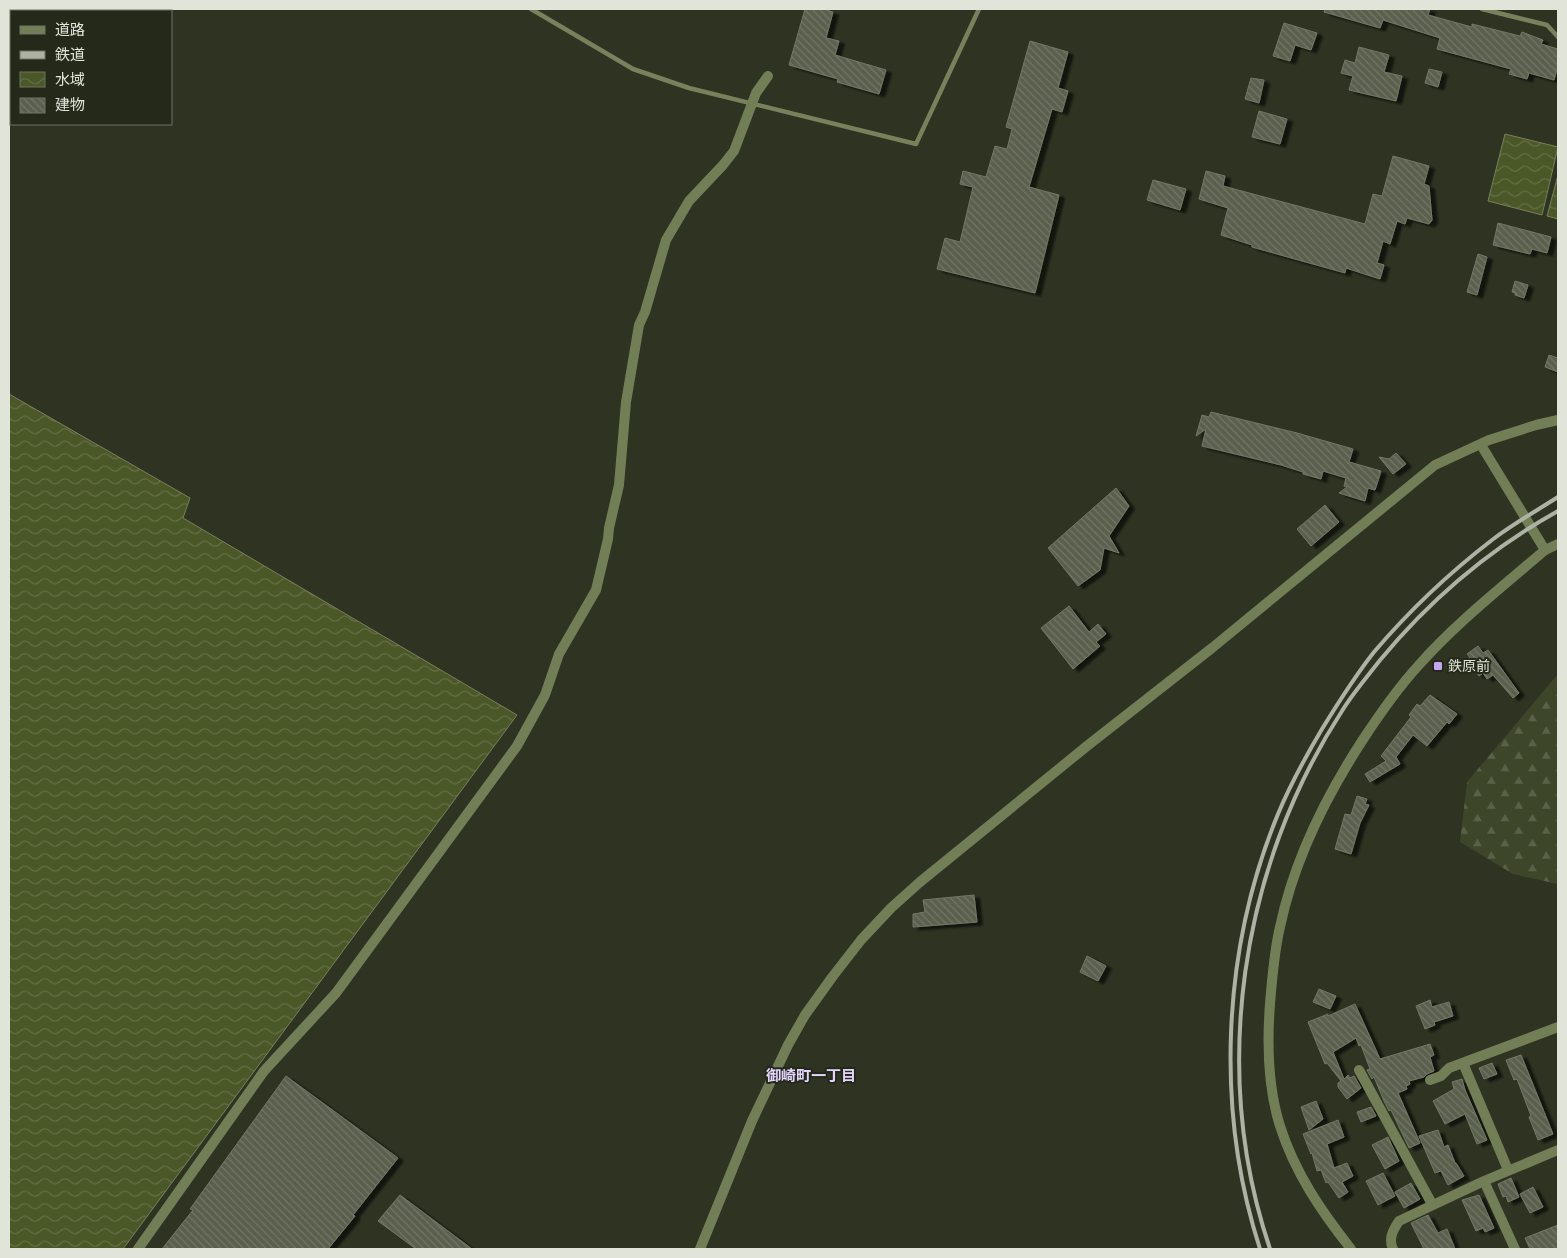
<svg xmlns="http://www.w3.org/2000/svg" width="1567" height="1258" font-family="Georgia,'Noto Sans JP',serif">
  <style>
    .forest { fill: url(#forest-firs) }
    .water { fill: url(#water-waves); stroke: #77815c }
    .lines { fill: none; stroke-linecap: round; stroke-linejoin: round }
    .stream { stroke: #77815c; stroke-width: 4.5 }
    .building { fill: url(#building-back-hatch); stroke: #727865; filter: url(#shadow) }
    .minor { stroke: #717e56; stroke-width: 10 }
    .tertiary { stroke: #717e56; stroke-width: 10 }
    .rail { stroke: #adb2a5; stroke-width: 4 }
    .poi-dot { fill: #c5a7f1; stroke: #242919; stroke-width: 2 }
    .labels { text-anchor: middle; stroke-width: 4; stroke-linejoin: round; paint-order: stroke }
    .poi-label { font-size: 14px; fill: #e0e4d9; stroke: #242919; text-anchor: start }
    .neighbourhood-label { font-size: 15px; font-weight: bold; fill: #e3d3fe; stroke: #242919 }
  </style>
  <defs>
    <pattern id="forest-firs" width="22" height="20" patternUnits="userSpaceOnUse" patternTransform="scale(1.25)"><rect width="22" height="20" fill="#3e462a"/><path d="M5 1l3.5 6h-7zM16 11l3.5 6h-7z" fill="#5a6148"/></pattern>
    <pattern id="water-waves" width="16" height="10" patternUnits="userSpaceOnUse" patternTransform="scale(1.25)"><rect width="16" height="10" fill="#4a5727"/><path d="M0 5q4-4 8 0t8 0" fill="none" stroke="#646f46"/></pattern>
    <pattern id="building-back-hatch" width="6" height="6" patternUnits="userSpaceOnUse" patternTransform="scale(1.25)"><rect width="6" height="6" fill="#5a604d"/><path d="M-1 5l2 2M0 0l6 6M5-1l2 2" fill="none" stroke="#717766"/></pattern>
    <filter id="shadow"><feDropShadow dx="5.5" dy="3" stdDeviation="1" flood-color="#0009"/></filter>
  </defs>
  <rect width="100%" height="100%" fill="#2e3322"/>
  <!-- forest -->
  <path class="forest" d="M1558 674V884L1513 874 1460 842 1467 782Z"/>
  <!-- water -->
  <path class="water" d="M1505 134 1558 147 1542 215 1488 201Z
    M1558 175V219L1547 216Z
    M9 394 190 498 183 518 517 715 123 1249H9Z"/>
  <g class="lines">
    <!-- stream -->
    <path class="stream" d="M531 9 633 69 689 88 916 144 979 9
      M1482 9 1547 25 1558 37"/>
  </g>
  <!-- building -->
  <path class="building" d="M805 9H823L833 12 826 38 839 41 835 55 886 70 879 94 837 82 838 79 789 65Z
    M1325 9H1430L1428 15 1472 27V24L1520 36 1522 32 1543 40 1541 44 1558 49V66L1554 80 1529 73 1527 79 1509 74 1511 69 1437 49 1440 38 1383 20 1380 28 1324 12Z
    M1284 23 1317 33 1311 50 1295 45 1290 61 1273 56Z
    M1030 41 1068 52 1058 88 1068 91 1062 112 1052 109 1029 187 1059 195 1035 293 937 269 945 238 960 242 973 187 960 184 963 171 986 177 995 146 1007 149 1012 129 1006 127Z
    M1359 47 1389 55 1384 72 1402 76 1396 101 1349 90 1353 76 1341 73 1345 60 1355 63Z
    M1429 69 1442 72 1438 87 1425 83Z
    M1251 78 1264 80 1259 103 1245 99Z
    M1259 111 1287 119 1280 144 1252 137Z
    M1393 156 1429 166 1424 184 1429 186 1432 220 1429 224 1407 218 1405 224 1397 221 1390 244 1383 241 1377 263 1384 265 1380 279 1346 268 1345 273 1252 247V245L1221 235 1228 208 1199 199 1206 171 1225 176 1223 186 1365 224 1373 194 1382 196Z
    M1153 180 1186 189 1180 210 1147 200Z
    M1498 223 1551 237 1547 253 1532 249 1530 254 1493 245Z
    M1478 254 1487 257 1477 295 1467 292Z
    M1515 281 1528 285 1524 298 1515 295V293L1512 292Z
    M1549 355 1558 358V372L1545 367Z
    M1211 412 1297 433 1353 449 1349 462 1381 471 1375 490 1368 488 1365 501 1339 493 1347 487 1344 486 1346 478 1323 471 1321 479 1303 474V472L1281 465 1202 446 1206 429 1196 436 1202 415 1209 417Z
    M1396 453 1406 464 1393 474 1379 457 1389 459Z
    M1116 488 1129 506 1109 536 1119 553 1104 548 1100 570 1078 586 1048 548Z
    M1325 505 1339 522 1311 546 1297 529Z
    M1069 606 1089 632 1098 624 1106 634 1096 642 1100 646 1073 669 1041 628Z
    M1478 646 1483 653 1488 650 1519 693 1513 698 1493 675 1487 679 1483 673 1479 676 1472 666 1475 664 1467 654Z
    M1430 695 1457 714 1449 724 1447 722 1427 746 1413 735 1396 757 1400 764 1370 782 1365 774 1386 761 1381 756 1411 717 1409 715 1417 704 1420 706Z
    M1357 796 1367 799 1365 804 1369 805 1360 823 1351 854 1335 849 1345 814 1351 815Z
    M974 895 977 922 913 927V914L925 912 923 900Z
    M1087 956 1106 966 1098 981 1080 972Z
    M1319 989 1336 996 1330 1009 1313 1002Z
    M1430 1000 1432 1007 1449 1002 1453 1016 1434 1022 1435 1025 1425 1029 1416 1006Z
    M1355 1004 1380 1059 1430 1044 1434 1055 1430 1057 1434 1071 1427 1074 1424 1077 1409 1081 1410 1084 1406 1086 1407 1089 1398 1093 1420 1143 1409 1148 1391 1110 1389 1111 1384 1101 1374 1077 1372 1079 1367 1070 1370 1069 1361 1045 1359 1046 1356 1038 1333 1052 1344 1079 1348 1075 1350 1078 1354 1076 1361 1088 1347 1099 1338 1087V1083L1341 1081 1327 1063 1325 1064 1308 1022 1328 1014V1016Z
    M1521 1055 1553 1134 1538 1140 1529 1117 1531 1116 1517 1079 1514 1080 1506 1060Z
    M1492 1063 1497 1074 1484 1079 1479 1068Z
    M286 1076 398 1158 353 1215 355 1216 328 1249H162L193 1210 190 1209Z
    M1462 1079 1465 1090 1487 1140 1477 1144 1465 1114 1445 1124 1433 1101 1454 1089 1452 1082Z
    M1316 1101 1323 1119 1309 1130 1301 1107Z
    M1371 1107 1376 1116 1361 1122 1357 1112Z
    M1338 1120 1344 1137 1327 1144 1334 1168 1347 1163 1353 1176 1342 1182 1348 1192 1339 1198 1328 1182 1326 1183 1321 1170 1317 1171 1312 1153 1311 1154 1303 1134Z
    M1438 1130 1444 1147 1448 1145 1455 1163H1456L1464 1176 1448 1185 1441 1171 1435 1173 1419 1136Z
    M1388 1137 1399 1161 1385 1169 1372 1145Z
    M1383 1173 1395 1196 1378 1205 1366 1181Z
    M1511 1178 1519 1197 1508 1202 1506 1196 1503 1197 1498 1184Z
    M1411 1183 1420 1199 1404 1208 1395 1192Z
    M1533 1187 1543 1207 1530 1213 1520 1194Z
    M400 1195 472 1249H416L378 1221Z
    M1479 1195 1494 1228 1485 1232 1483 1228 1476 1231 1462 1200Z
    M1428 1215 1438 1233 1447 1229 1455 1249H1424L1411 1223Z
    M1558 1225V1246L1553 1249H1530L1525 1238Z"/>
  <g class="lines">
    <!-- minor -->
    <path class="minor" d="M1481 445 1545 550
      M1463 1063 1508 1170
      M1359 1070 1432 1204
      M1430 1080 1441 1076 1449 1068 1558 1027
      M1484 1181 1515 1249
      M138 1249 264 1071 336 993 517 746 545 695 559 654 596 590 608 539 609 528 619 485 626 402 639 325 645 312 666 240 689 201 723 165 734 151 756 93 768 76
      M700 1249 752 1121 788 1045 805 1015 833 976 861 940 891 908 920 882 1087 746 1212 648 1435 465 1489 440 1536 425 1558 420
      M1393 1249C1388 1239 1393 1230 1399 1221L1484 1181 1558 1150"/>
    <!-- tertiary -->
    <path class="tertiary" d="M1351 1249C1321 1211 1295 1173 1280 1126 1268 1088 1267 1043 1270 1004 1272 979 1274 952 1280 927 1294 860 1325 798 1362 741 1379 715 1397 689 1418 666 1456 623 1502 587 1545 550L1558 544"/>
    <!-- rail -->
    <path class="rail" d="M1260 1249C1215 1110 1222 950 1278 814 1290 785 1306 756 1322 729 1338 703 1355 676 1374 652 1409 611 1449 573 1492 540 1513 524 1536 511 1558 497
      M1270 1249C1210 1071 1240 868 1342 711 1348 701 1355 692 1362 683 1415 613 1481 554 1558 511"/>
  </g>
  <!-- markers -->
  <rect class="poi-dot" x="1433" y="661" width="10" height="10" rx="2.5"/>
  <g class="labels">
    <!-- poi labels -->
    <g class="poi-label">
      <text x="1448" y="671">鉄原前</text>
    </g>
    <!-- neighbourhood labels -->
    <g class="neighbourhood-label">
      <text x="811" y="1081">御崎町一丁目</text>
    </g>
  </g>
  <!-- border -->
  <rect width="1567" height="1258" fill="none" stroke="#e0e4d9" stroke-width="20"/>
  <!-- legend -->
  <rect x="10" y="10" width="162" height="115" fill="#242919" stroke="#6f7466"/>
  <rect x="20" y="26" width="25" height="8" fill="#717e56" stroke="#6f7466"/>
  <text x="55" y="35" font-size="15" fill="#e0e4d9">道路</text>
  <rect x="20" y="51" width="25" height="8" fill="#adb2a5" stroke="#6f7466"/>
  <text x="55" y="60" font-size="15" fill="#e0e4d9">鉄道</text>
  <rect x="20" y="72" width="25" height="15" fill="url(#water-waves)" stroke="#6f7466"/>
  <text x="55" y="85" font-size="15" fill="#e0e4d9">水域</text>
  <rect x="20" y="98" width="25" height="15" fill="url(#building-back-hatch)" stroke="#6f7466"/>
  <text x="55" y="110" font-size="15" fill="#e0e4d9">建物</text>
</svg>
